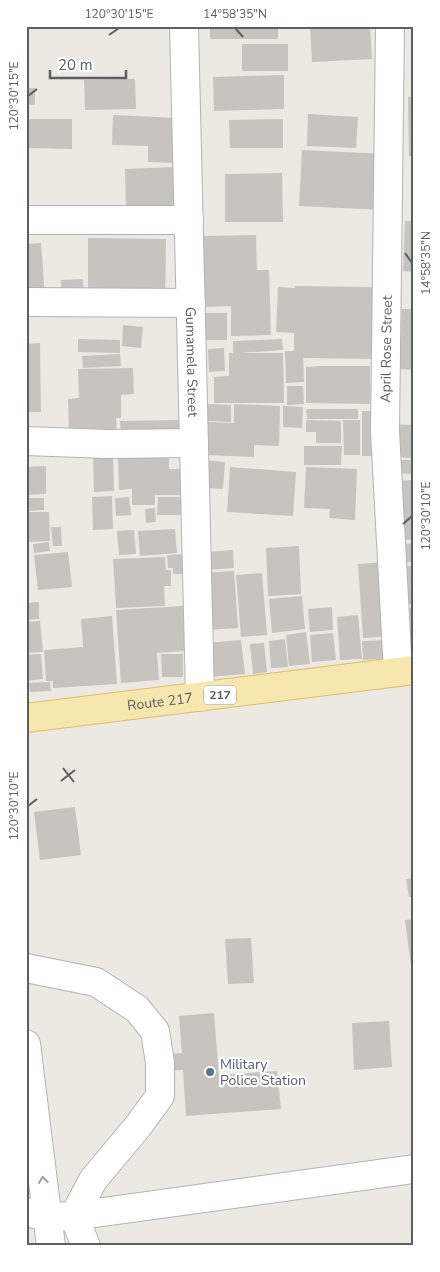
<svg xmlns="http://www.w3.org/2000/svg" width="440" height="1272" font-family="'Nunito Sans',sans-serif">
  <style>
    .building { fill: #c7c4c0 }
    .lines { fill: none; stroke-linecap: round; stroke-linejoin: round }
    .minor-casing { stroke: #b0b3b6; stroke-width: 30 }
    .major-casing { stroke: #e1ba66; stroke-width: 30 }
    .minor { stroke: #fff; stroke-width: 28 }
    .major { stroke: #f6e7ae; stroke-width: 28 }
    .oneway { stroke: #9d9ea1 }
    .ticks { fill: none; stroke: #5b5e62; stroke-width: 2 }
    .service-dot { fill: #5c6f8a; stroke: #fff; stroke-width: 2 }
    .labels { text-anchor: middle; stroke-width: 4.5; stroke-linejoin: round; paint-order: stroke }
    .shield { fill: #fff; stroke: #8c8e91; stroke-width: 1 }
    .shield-label { font-size: 12px; font-weight: bold; fill: #5b5e62 }
    .street-label { font-size: 14px; fill: #5b5e62; stroke: #fff }
    .service-label { font-size: 14px; fill: #4e5e75; stroke: #fff; text-anchor: start }
    .neatline { fill: none; stroke: #5b5e62; stroke-width: 2 }
    .ticks-label { font-size: 12px; text-anchor: middle; fill: #5b5e62 }
  </style>
  <rect width="100%" height="100%" fill="#ece9e3"/>
  <!-- building -->
  <path class="building" d="M210 26H278V39H210Z
    M310 26H370L372 59 312 62Z
    M242 44H288V71H242Z
    M284 75V109L214 111 213 77Z
    M135 79 136 109 85 110 84 80Z
    M26 88H35V105H26Z
    M408 97H414V156H409Z
    M308 114 358 117 356 148 307 146Z
    M113 115 179 118 176 163 148 162V146L112 145Z
    M27 119H72V149L27 148Z
    M283 119V148H230L229 120Z
    M302 150 386 154 383 210 299 206Z
    M174 167 176 212H126L125 169Z
    M282 173 283 222H225V174Z
    M405 221H414V272L403 271Z
    M256 235 257 270H269L271 335 231 336V306L205 307 203 236Z
    M88 238 166 239 165 303 88 302Z
    M41 243 45 299 26 300V244Z
    M83 279 84 297 62 298 61 280Z
    M295 286 374 287V359L303 358 304 382 286 383 285 351H294V333L276 332 278 287 295 288Z
    M402 309H414V370L400 369Z
    M204 313H227V340H205Z
    M123 325 143 327 141 348 122 346Z
    M78 339 120 340V353L78 352Z
    M282 339 283 350 238 353H283L284 403H214V377L229 376V353H233V341Z
    M40 343 41 412H26V344Z
    M224 348 225 371 209 372 208 349Z
    M120 354 121 366 83 368 82 356Z
    M321 366H370V404L306 403V367Z
    M133 368 134 394 121 395V418H116L117 435 69 436 68 399 79 398 78 369Z
    M287 386H303L304 404 287 405Z
    M208 404 231 405V422L208 421Z
    M234 404 280 406 279 446 254 445V457L207 455 208 422 234 423Z
    M283 406 303 407 302 428 283 427Z
    M306 409H358V419H307Z
    M362 411H382L383 456H362Z
    M179 420 180 433 121 434 120 421Z
    M306 420 341 421V443H316V432H306Z
    M343 420H360V455H344Z
    M388 424 414 425V458L387 457Z
    M169 445V469H181L182 495H155V505H132V489L119 490 118 456Z
    M304 446H342L341 465H304Z
    M93 456H113L114 491 94 492Z
    M205 460 225 462 223 489 203 488Z
    M393 460H414V474L393 473Z
    M46 466V494L26 495V467Z
    M230 467 296 472 293 516 227 512Z
    M306 467 357 469 355 520 329 518 330 509 304 508Z
    M414 480V540H399L397 481Z
    M112 496 113 529 93 530 92 497Z
    M129 497 131 515 116 516 115 498Z
    M158 497H183V515H157Z
    M26 498H44V510L26 511Z
    M155 508 156 522 146 523 145 509Z
    M26 512H49L50 541 26 542Z
    M51 527H61L62 546H53Z
    M175 529 177 553 140 556 138 531Z
    M134 530 136 554 119 555 117 531Z
    M49 542 50 551 34 553 33 544Z
    M414 543V562L402 563V544Z
    M299 546 301 594 268 596 266 548Z
    M233 550 234 568 206 570 204 552Z
    M68 552 72 587 38 590 34 555Z
    M185 554 186 574H173V568H168L167 555Z
    M165 557 166 570H171V586H164L165 606 116 608 113 559Z
    M387 562 392 636 363 638 358 564Z
    M400 566H414V604H402Z
    M234 571 238 628 208 630 203 573Z
    M262 573 267 635 241 637 236 575Z
    M302 596 305 629 272 633 269 599Z
    M39 602V619L26 620V603Z
    M183 606 185 651 157 653 159 680 121 683 116 610Z
    M332 607 333 630 310 632 308 609Z
    M404 608H414V644H406Z
    M358 615 362 659 340 660 337 617Z
    M112 616 117 684 53 688V681H46L44 650 83 647 81 619Z
    M40 621 43 652 26 653V622Z
    M306 632 310 664 289 666 286 635Z
    M333 633 336 660 312 662 310 635Z
    M285 639 288 667 271 668 269 641Z
    M241 640 245 674 210 677 206 643Z
    M391 640 392 658 363 660 362 641Z
    M264 643 267 672 253 674 250 644Z
    M41 654 43 679 26 681V655Z
    M161 654H183V677H162Z
    M50 682 51 691 30 692 29 683Z
    M75 807 81 855 40 860 34 812Z
    M414 878V897H409L406 879Z
    M414 919V982H413L405 920Z
    M251 938 254 983 228 984 225 939Z
    M214 1013 219 1075 277 1071 281 1109 186 1116 183 1070 169 1071 168 1054 182 1053 179 1016Z
    M389 1021 392 1067 354 1070 352 1023Z"/>
  <g class="lines">
    <defs>
      <g id="minor">
        <path id="s1" d="M184 26 200 697"/>
        <path d="M390 26 385 431 398 672"/>
        <path d="M26 220H189"/>
        <path d="M26 302 191 303"/>
        <path d="M26 441 106 444 194 443"/>
        <path d="M26 968 96 982 137 1009 155 1031 160 1063V1096L138 1126 93 1180 74 1216 86 1246"/>
        <path d="M26 1044 51 1246"/>
        <path d="M26 1212 47 1217 74 1216 414 1169"/>
      </g>
      <g id="major">
        <path id="s2" d="M26 718 414 670"/>
      </g>
    </defs>
    <!-- minor casing -->
    <use href="#minor" class="minor-casing"/>
    <!-- major casing -->
    <use href="#major" class="major-casing"/>
    <!-- minor -->
    <use href="#minor" class="minor"/>
    <!-- major -->
    <use href="#major" class="major"/>
  </g>
  <!-- one-way arrows -->
  <defs><path id="oneway-chevron" d="M-2-3.5L2.5 0L-2 3.5" fill="none" stroke-width="1.6" stroke-linecap="round" stroke-linejoin="round" transform="scale(1.25)"/></defs>
  <use class="oneway" href="#oneway-chevron" transform="translate(43 1180) rotate(-97)"/>
  <!-- ticks -->
  <path class="ticks" d="M235 28 243 37M109 35 119 28M28 96 37 89M405 253 412 263M403 524 412 516M63 768 74 782M61 781 75 770M28 806 37 799"/>
  <!-- markers -->
  <circle class="service-dot" cx="210" cy="1072" r="5"/>
  <g class="labels">
    <!-- shield labels -->
    <rect class="shield" x="204" y="685.5" width="32" height="19" rx="4"/>
    <g class="shield-label">
      <text x="220" y="699">217</text>
    </g>
    <!-- street labels -->
    <g class="street-label">
      <text transform="translate(386 349) rotate(-89)" y="5">April Rose Street</text>
      <text dy="5" stroke="none"><textPath href="#s1" startOffset="336">Gumamela Street</textPath></text>
      <text dy="5" stroke="none"><textPath href="#s2" startOffset="135">Route 217</textPath></text>
    </g>
    <!-- service labels -->
    <g class="service-label">
      <text x="220" y="1069">Military<tspan x="220" dy="16">Police Station</tspan></text>
    </g>
  </g>
  <!-- border -->
  <rect width="440" height="1272" fill="none" stroke="#ffffff" stroke-width="55"/>
  <!-- scale -->
  <path d="M50 70v8h76v-8" fill="none" stroke="#5b5e62" stroke-width="2.5"/>
  <text x="58" y="70" font-size="15" fill="#5b5e62" stroke="#ffffff" stroke-width="4" paint-order="stroke">20 m</text>
  <rect x="28" y="28" width="384" height="1216" class="neatline"/>
  <g class="ticks-label">
    <text x="119" y="18">120°30'15"E</text>
    <text x="235" y="18">14°58'35"N</text>
    <text transform="translate(14 96) rotate(-90)" y="4">120°30'15"E</text>
    <text transform="translate(426 263) rotate(-90)" y="4">14°58'35"N</text>
    <text transform="translate(426 516) rotate(-90)" y="4">120°30'10"E</text>
    <text transform="translate(14 806) rotate(-90)" y="4">120°30'10"E</text>
  </g>
</svg>
